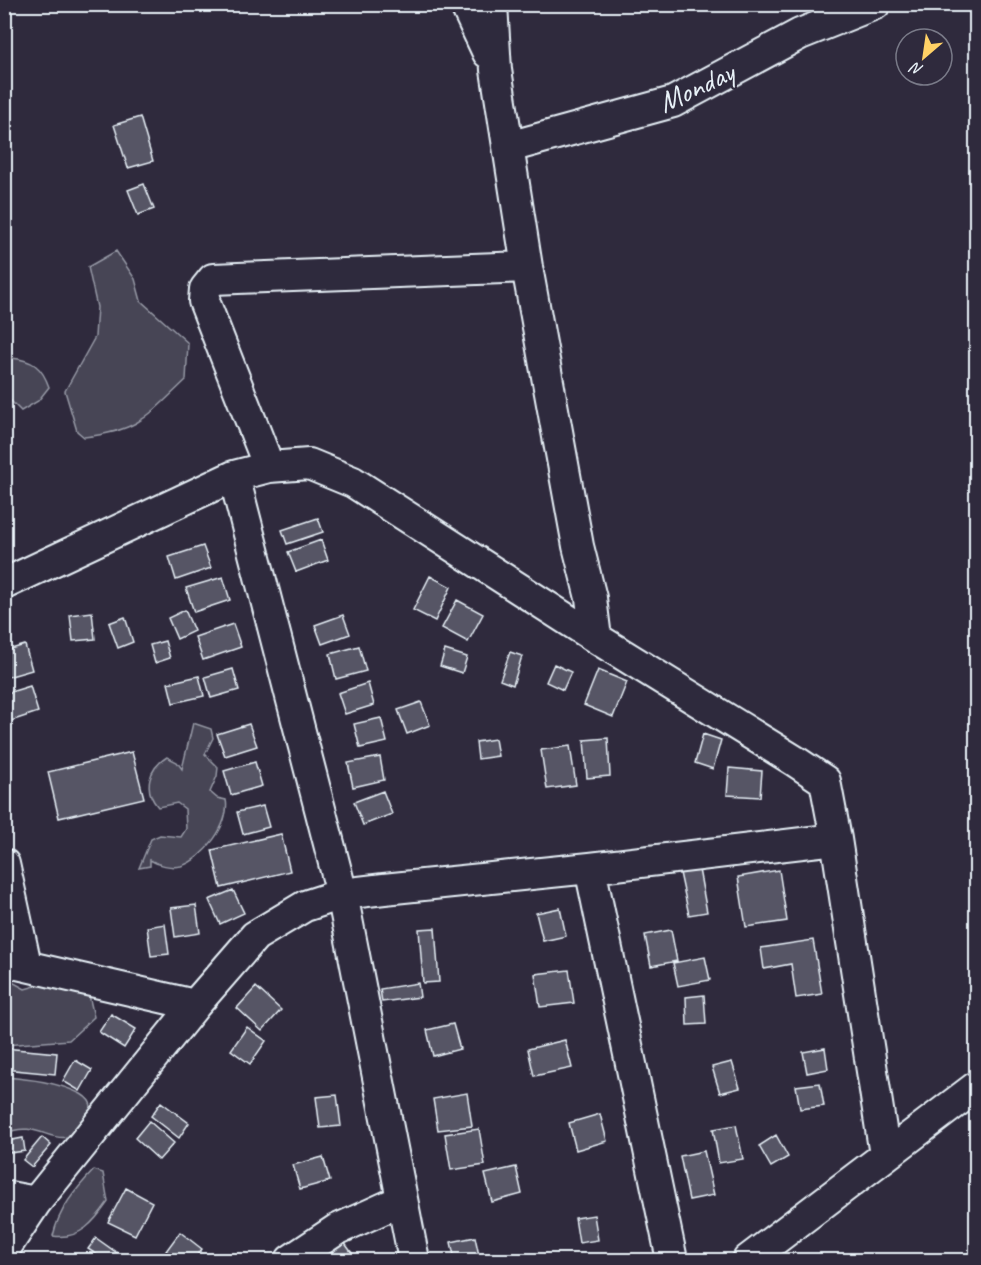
<svg xmlns="http://www.w3.org/2000/svg" width="981" height="1265" font-family="Caveat,sans-serif">
  <style>
    .green { fill: #464455; stroke: #979aa6; stroke-width: 1.5 }
    .building { fill: #575565; stroke: #e8f1f8; stroke-width: 1.5 }
    .lines { fill: none; stroke-linecap: round; stroke-linejoin: round }
    .minor-casing { stroke: #e8f1f8; stroke-width: 34 }
    .minor { stroke: #2f2a3d; stroke-width: 30 }
    .labels { text-anchor: middle; stroke-width: 4.5; stroke-linejoin: round; paint-order: stroke }
    .street-label { font-size: 30px; fill: #e8f1f8; stroke: #2f2a3d }
  </style>
  <rect width="100%" height="100%" fill="#2f2a3d"/>
  <filter id="ink" filterUnits="userSpaceOnUse"><feTurbulence type="fractalNoise" baseFrequency=".0167" numOctaves="2"/><feDisplacementMap in="SourceGraphic" scale="12" xChannelSelector="R" yChannelSelector="G"/><feConvolveMatrix kernelMatrix="1 2 1 2 8 2 1 2 1" color-interpolation-filters="sRGB"/></filter>
  <g filter="url(#ink)">
    <!-- green -->
    <path class="green" d="M116 251 135 279 141 301 188 343 186 380C148 416 139 431 84 437L77 431 65 391 95 337 97 307 88 267Z
      M11 358C33 360 42 367 49 387L38 401 21 411 7 397Z
      M193 723 211 729 213 738 205 754 218 767 217 776 210 792 217 798 226 800C231 823 203 860 181 866 171 868 158 865 150 860V866L139 868 151 839 160 835 181 837 186 829 185 809 177 803 158 807C143 790 148 769 167 757L177 762 182 769Z
      M5 978 25 989 60 979 89 995 94 1017 69 1040 5 1045Z
      M5 1077C30 1079 57 1082 81 1094 86 1097 91 1101 91 1107 92 1114 88 1118 84 1123 60 1158 42 1117 6 1133L5 1141Z
      M94 1170 103 1173 108 1202C94 1222 80 1240 53 1236 59 1209 75 1190 94 1170Z"/>
    <!-- building -->
    <path class="building" d="M140 117 153 161 128 168 114 125Z
      M144 184 154 209 138 215 128 190Z
      M318 518 323 532 287 544 282 530Z
      M321 540 328 560 296 572 288 552Z
      M203 546 211 568 176 580 169 557Z
      M430 576 451 587 435 621 413 610Z
      M223 577 230 600 194 612 186 588Z
      M457 600 483 614 468 642 442 628Z
      M185 610 194 631 177 639 168 618Z
      M92 612 95 639 73 641 70 615Z
      M343 615 350 634 322 644 315 625Z
      M125 617 133 642 118 648 109 623Z
      M233 624 241 647 203 660 195 637Z
      M165 641 170 658 155 663 150 645Z
      M25 645 32 670 4 678V651Z
      M359 646 366 671 336 679 330 654Z
      M445 650 467 657 462 673 440 666Z
      M510 652 522 656 513 685 500 680Z
      M554 664 571 672 563 690 546 682Z
      M233 669 239 690 211 698 205 677Z
      M598 670 627 682 613 717 584 705Z
      M199 676 204 696 173 703 168 683Z
      M368 683 374 705 345 714 338 693Z
      M30 686 38 712 5 723 4 694Z
      M421 702 430 725 407 734 398 710Z
      M381 718 387 742 360 748 354 724Z
      M249 724 257 746 225 756 217 734Z
      M703 734 721 740 713 769 695 763Z
      M608 738 610 776 587 778 584 740Z
      M495 739 498 756 478 759 476 742Z
      M570 746 576 785 547 789 541 750Z
      M132 752 144 798 59 818 48 772Z
      M380 757 384 780 353 787 348 763Z
      M255 762 262 786 231 795 224 771Z
      M729 768 762 771 760 797 727 795Z
      M383 791 392 814 363 825 354 802Z
      M263 806 269 827 243 834 237 812Z
      M281 834 290 871 221 888 212 850Z
      M698 864 707 912 689 915 679 868Z
      M779 870 787 921 746 927 738 877Z
      M233 890 244 913 220 924 209 900Z
      M196 905 200 933 175 937 171 908Z
      M560 908 566 936 543 941 536 913Z
      M165 924 169 954 151 956 147 927Z
      M435 928 439 982 423 983 419 929Z
      M671 930 677 961 651 966 645 935Z
      M813 940 822 994 796 998 791 964 764 969 761 948Z
      M705 957 710 980 678 986 673 963Z
      M569 970 574 1003 540 1007 535 974Z
      M418 983 420 997 382 1002 380 989Z
      M256 987 281 1010 262 1031 237 1008Z
      M704 995 706 1024 687 1025 686 997Z
      M111 1014 136 1029 124 1048 99 1032Z
      M453 1024 460 1049 433 1056 427 1030Z
      M247 1027 266 1041 250 1064 231 1050Z
      M565 1040 572 1068 534 1076 528 1049Z
      M4 1048 57 1053 55 1074 4 1069Z
      M825 1048 828 1069 807 1073 803 1052Z
      M75 1060 92 1070 80 1091 63 1081Z
      M732 1062 740 1088 720 1093 712 1067Z
      M820 1083 824 1106 800 1109 796 1086Z
      M467 1093 472 1126 438 1130 433 1099Z
      M337 1095 341 1126 320 1128 316 1097Z
      M161 1102 189 1123 179 1138 151 1116Z
      M600 1114 607 1141 576 1150 569 1123Z
      M149 1121 174 1143 159 1160 135 1138Z
      M736 1125 743 1159 719 1163 713 1129Z
      M479 1129 485 1165 451 1170 445 1134Z
      M776 1135 788 1157 771 1167 759 1146Z
      M42 1137 51 1145 32 1167 23 1160Z
      M23 1138 25 1151 10 1153 7 1141Z
      M704 1151 714 1195 689 1200 680 1156Z
      M323 1157 330 1181 300 1189 293 1165Z
      M516 1167 522 1194 492 1202 485 1174Z
      M126 1188 152 1202 135 1235 108 1222Z
      M594 1215 598 1240 579 1243 575 1218Z
      M180 1232 202 1249 193 1260H178L166 1251Z
      M475 1237 480 1260H455L451 1242Z
      M96 1238 117 1253 111 1260H105L88 1249Z
      M341 1238 357 1260H311Z"/>
    <g class="lines">
      <defs>
        <path id="minor" d="M465 4 488 53
          M492 4 496 70 527 267 578 546 591 598 596 638
          M509 147 673 102 800 34 875 4
          M269 467 204 301 205 289 213 279 527 267
          M234 476 342 894 414 1260
          M4 584 234 476 269 467 309 464 353 482 596 638 795 761 825 781 836 839 885 1155
          M4 864 26 965
          M590 868 672 1260
          M4 961 195 1005
          M4 1196 36 1202
          M4 1250 36 1202 195 1005 255 936 305 906 342 894 384 889 590 868 836 839
          M291 1260 336 1230 402 1200
          M748 1260 976 1087"/>
      </defs>
      <!-- minor casing -->
      <use href="#minor" class="minor-casing"/>
      <!-- minor -->
      <use href="#minor" class="minor"/>
    </g>
  </g>
  <g class="labels">
    <!-- street labels -->
    <g class="street-label">
      <text transform="translate(696 87) rotate(-25)" y="10">Monday</text>
    </g>
  </g>
  <!-- margin -->
  <rect width="981" height="1265" fill="none" stroke="#2f2a3d" stroke-width="24"/>
  <rect x="12" y="12" width="957" height="1241" fill="none" stroke="#e8f1f8" stroke-width="2" filter="url(#ink)"/>
  <!-- north arrow -->
  <g transform="translate(924 57) rotate(209)"><circle r="28" fill="#2f2a3d" stroke="#797a88" stroke-width="1.5"/>
  <path d="M0-4.5L10 22L0 15L-10 22Z" fill="#ffd166"/>
  <text y="-9" font-size="16" font-weight="bold" text-anchor="middle" fill="#e8f1f8">N</text>
  </g>
</svg>
